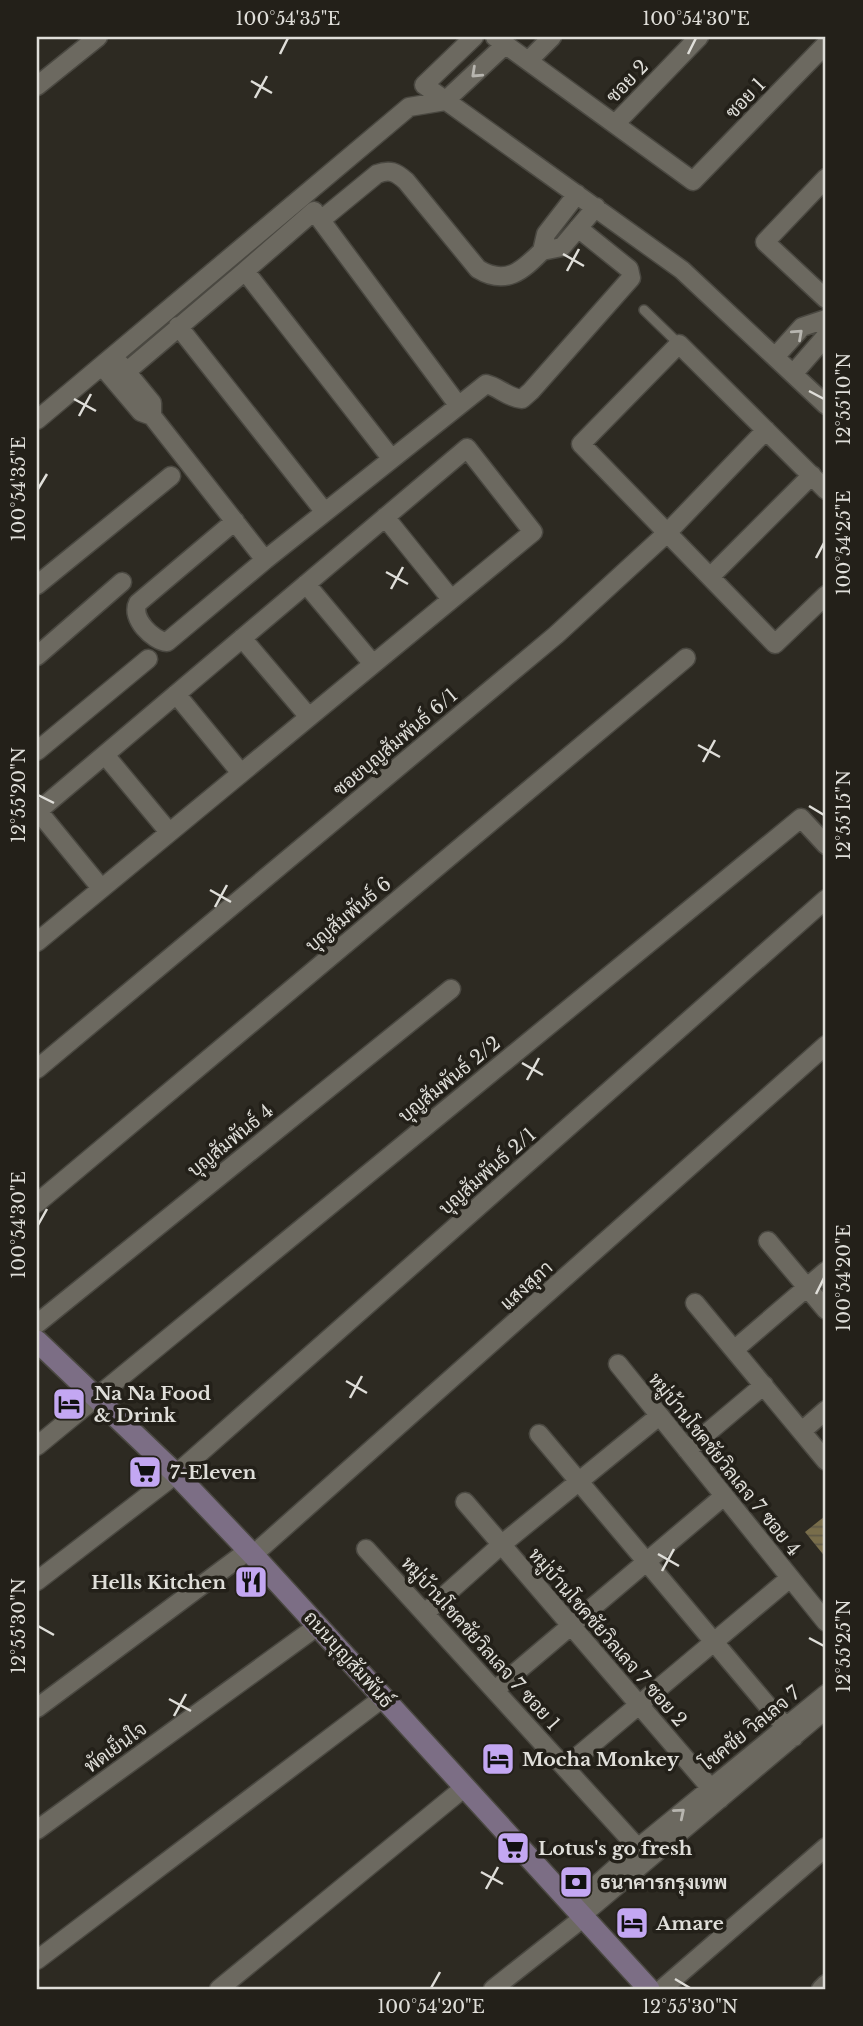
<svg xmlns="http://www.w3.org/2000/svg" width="863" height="2026" font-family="'Libre Baskerville',Sarabun,serif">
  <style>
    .water { fill: url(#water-rules) }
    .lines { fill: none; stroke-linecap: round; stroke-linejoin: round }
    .lane-casing { stroke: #4a4841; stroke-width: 12 }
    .street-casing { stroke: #4a4841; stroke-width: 21 }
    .secondary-casing { stroke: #4a4841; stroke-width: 24 }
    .lane { stroke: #6c6960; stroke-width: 9 }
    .street { stroke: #6c6960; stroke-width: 18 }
    .secondary { stroke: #7c6e85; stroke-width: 21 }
    .oneway { stroke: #b7b5af }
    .ticks { fill: none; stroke: #dfded9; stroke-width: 2.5 }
    .labels { text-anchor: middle; stroke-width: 7; stroke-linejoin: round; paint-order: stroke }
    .street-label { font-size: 19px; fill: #dfded9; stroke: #232019 }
    .poi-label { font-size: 19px; font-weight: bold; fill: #dfded9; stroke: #232019; text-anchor: start }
    .neatline { fill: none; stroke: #dfded9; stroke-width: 2.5 }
    .ticks-label { font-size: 18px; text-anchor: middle; fill: #dfded9 }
  </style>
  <defs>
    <pattern id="water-rules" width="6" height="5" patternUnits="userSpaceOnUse" patternTransform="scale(1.75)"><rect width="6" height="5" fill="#786d4a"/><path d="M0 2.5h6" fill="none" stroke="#5e5846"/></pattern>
  </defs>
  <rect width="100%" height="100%" fill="#2d2a22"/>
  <!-- water -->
  <path class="water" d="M825 1516 826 1518V1558L805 1532Z"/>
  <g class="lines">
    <defs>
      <path id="lane" d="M644 310 679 344"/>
      <path id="street" d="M474 37 424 85 682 270 826 405
        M495 37 693 181 826 44
        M528 61 552 37
        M37 86 98 37
        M615 124 699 37
        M826 178 765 242 826 299
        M577 194 546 234 542 251 562 247 596 207
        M321 220 377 174C390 169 396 172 406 181L478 269C506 286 522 271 542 251
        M245 271 314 211 458 405
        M178 326 324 511
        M775 357 802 327 826 319
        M120 364 152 403V416
        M102 366 141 412 152 416 265 560 486 384C499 387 508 398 522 399L531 391 631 278 629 269 578 228
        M126 372 245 271 391 458
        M793 374 826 336
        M37 420 409 107 445 101 506 44
        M826 490 679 344 581 444 775 644 826 595
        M385 517 451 599
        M235 521 138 603C130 618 153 641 167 642L265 560
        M710 577 812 475
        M306 584 373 664
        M37 585 171 476
        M242 638 309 717
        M37 656 122 582
        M176 694 241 773
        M37 751 148 659
        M105 755 169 832
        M38 811 101 888
        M37 812 467 448 533 532 37 942
        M37 1069 556 635 667 533 766 430
        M37 1203 686 658
        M768 1241 826 1310
        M695 1303 826 1461
        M37 1324 451 989
        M734 1350 826 1271
        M618 1364 826 1622
        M802 1431 826 1410
        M539 1434 794 1737
        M37 1446 801 818 826 845
        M687 1450 764 1385
        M465 1502 720 1799
        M366 1549 648 1859
        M253 1555 826 1045
        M37 1581 176 1474 826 899
        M425 1613 501 1545 659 1416
        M495 1690 724 1496
        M37 1708 249 1550
        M565 1767 790 1578
        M37 1830 319 1625
        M573 1906 638 1848 826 1694
        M582 1915 826 1709
        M37 1960 384 1697
        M219 1989 465 1787
        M493 1989 584 1917
        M662 1989 826 1847
        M821 1989 826 1984"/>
      <path id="secondary" d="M37 1341 176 1474 253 1555 649 1989"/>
    </defs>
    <!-- lane casing -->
    <use href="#lane" class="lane-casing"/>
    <!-- street casing -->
    <use href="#street" class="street-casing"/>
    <!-- secondary casing -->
    <use href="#secondary" class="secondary-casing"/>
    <!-- lane -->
    <use href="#lane" class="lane"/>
    <!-- street -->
    <use href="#street" class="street"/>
    <!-- secondary -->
    <use href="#secondary" class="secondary"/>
  </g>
  <!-- one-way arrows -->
  <defs><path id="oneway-chevron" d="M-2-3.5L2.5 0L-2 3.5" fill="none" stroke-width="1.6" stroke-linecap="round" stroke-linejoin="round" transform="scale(1.75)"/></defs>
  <g class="oneway">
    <use href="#oneway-chevron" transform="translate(476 73) rotate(137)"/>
    <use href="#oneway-chevron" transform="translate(798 334) rotate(-42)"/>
    <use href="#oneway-chevron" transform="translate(680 1813) rotate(-40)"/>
  </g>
  <!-- ticks -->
  <path class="ticks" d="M280 54 288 38M688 54 696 38M251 81 272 93M255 98 267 76M563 254 584 266M567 271 579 249M809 391 824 399M74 399 96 411M79 416 91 394M38 489 47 474M816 558 824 543M386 572 408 584M391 589 403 567M698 745 720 757M703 762 715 740M38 795 54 803M809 806 824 815M210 890 231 902M215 907 227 885M522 1063 543 1075M527 1080 539 1058M38 1225 47 1209M816 1294 824 1278M346 1381 367 1393M350 1398 362 1376M658 1554 679 1566M662 1571 674 1549M38 1626 54 1635M809 1638 824 1646M169 1699 191 1711M174 1716 186 1694M481 1872 503 1884M486 1889 498 1867M675 1979 690 1988M431 1988 440 1972"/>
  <!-- icons -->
  <defs>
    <symbol id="hotel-square" viewBox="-11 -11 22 22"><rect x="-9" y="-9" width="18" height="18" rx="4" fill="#c3a7f2" stroke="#232019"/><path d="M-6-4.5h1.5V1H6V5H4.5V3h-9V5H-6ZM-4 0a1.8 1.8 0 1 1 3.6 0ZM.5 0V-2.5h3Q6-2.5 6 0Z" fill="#111"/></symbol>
    <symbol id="supermarket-square" viewBox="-11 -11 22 22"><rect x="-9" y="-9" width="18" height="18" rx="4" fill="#c3a7f2" stroke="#232019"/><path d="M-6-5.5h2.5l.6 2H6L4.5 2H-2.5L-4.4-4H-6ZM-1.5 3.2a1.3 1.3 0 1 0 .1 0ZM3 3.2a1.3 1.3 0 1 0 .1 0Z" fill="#111"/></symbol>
    <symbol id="restaurant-square" viewBox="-11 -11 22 22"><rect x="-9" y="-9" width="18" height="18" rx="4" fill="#c3a7f2" stroke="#232019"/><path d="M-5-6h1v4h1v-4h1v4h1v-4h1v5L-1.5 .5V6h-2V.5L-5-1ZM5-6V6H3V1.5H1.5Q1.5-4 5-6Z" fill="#111"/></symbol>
    <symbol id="bank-square" viewBox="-11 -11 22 22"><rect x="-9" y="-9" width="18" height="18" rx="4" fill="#c3a7f2" stroke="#232019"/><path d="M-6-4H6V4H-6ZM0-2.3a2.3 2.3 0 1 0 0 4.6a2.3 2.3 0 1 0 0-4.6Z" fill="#111"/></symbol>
  </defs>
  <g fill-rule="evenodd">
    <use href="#hotel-square" x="50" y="1385" width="38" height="38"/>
    <use href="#supermarket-square" x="126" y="1453" width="38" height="38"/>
    <use href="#restaurant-square" x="232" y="1563" width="38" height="38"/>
    <use href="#hotel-square" x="479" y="1740" width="38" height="38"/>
    <use href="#supermarket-square" x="494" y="1829" width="38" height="38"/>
    <use href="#bank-square" x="557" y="1863" width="38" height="38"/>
    <use href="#hotel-square" x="613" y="1904" width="38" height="38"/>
  </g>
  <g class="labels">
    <!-- street labels -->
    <g class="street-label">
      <text transform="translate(627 81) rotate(-46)" y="7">ซอย 2</text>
      <text transform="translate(745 98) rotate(-46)" y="7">ซอย 1</text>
      <text transform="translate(395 742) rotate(-40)" y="7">ซอยบุญสัมพันธ์ 6/1</text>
      <text transform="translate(348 914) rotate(-40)" y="7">บุญสัมพันธ์ 6</text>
      <text transform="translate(449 1079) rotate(-39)" y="7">บุญสัมพันธ์ 2/2</text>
      <text transform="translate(230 1140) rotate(-39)" y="7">บุญสัมพันธ์ 4</text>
      <text transform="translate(487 1171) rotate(-41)" y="7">บุญสัมพันธ์ 2/1</text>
      <text transform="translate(526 1285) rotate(-42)" y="7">แสงสุภา</text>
      <text transform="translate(725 1464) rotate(51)" y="7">หมู่บ้านโชคชัยวิลเลจ 7 ซอย 4</text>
      <text transform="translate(608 1637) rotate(49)" y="7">หมู่บ้านโชคชัยวิลเลจ 7 ซอย 2</text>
      <text transform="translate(481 1643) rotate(48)" y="7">หมู่บ้านโชคชัยวิลเลจ 7 ซอย 1</text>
      <text transform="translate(349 1659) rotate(48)" y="7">ถนนบุญสัมพันธ์</text>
      <text transform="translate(750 1728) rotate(-39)" y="7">โชคชัย วิลเลจ 7</text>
      <text transform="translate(115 1747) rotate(-36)" y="7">พัดเย็นใจ</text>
    </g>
    <!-- poi labels -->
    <g class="poi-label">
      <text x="94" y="1400">Na Na Food<tspan x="94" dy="22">&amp; Drink</tspan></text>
      <text x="170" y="1479">7-Eleven</text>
      <text x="226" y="1589" text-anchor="end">Hells Kitchen</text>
      <text x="522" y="1766">Mocha Monkey</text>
      <text x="538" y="1855">Lotus's go fresh</text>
      <text x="600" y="1889">ธนาคารกรุงเทพ</text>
      <text x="656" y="1930">Amare</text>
    </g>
  </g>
  <!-- border -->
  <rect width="863" height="2026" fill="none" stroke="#232019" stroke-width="77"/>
  <rect x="38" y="38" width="786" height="1950" class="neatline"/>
  <g class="ticks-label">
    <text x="288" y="25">100°54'35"E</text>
    <text x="696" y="25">100°54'30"E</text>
    <text transform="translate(844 399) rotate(-90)" y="6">12°55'10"N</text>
    <text transform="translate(19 489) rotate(-90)" y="6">100°54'35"E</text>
    <text transform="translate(844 543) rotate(-90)" y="6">100°54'25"E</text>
    <text transform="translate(19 795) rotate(-90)" y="6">12°55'20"N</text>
    <text transform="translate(844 815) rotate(-90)" y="6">12°55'15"N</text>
    <text transform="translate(19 1225) rotate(-90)" y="6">100°54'30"E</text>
    <text transform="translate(844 1278) rotate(-90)" y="6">100°54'20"E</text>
    <text transform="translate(19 1626) rotate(-90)" y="6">12°55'30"N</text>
    <text transform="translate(844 1646) rotate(-90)" y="6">12°55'25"N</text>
    <text x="431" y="2013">100°54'20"E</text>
    <text x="690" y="2013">12°55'30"N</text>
  </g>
</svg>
